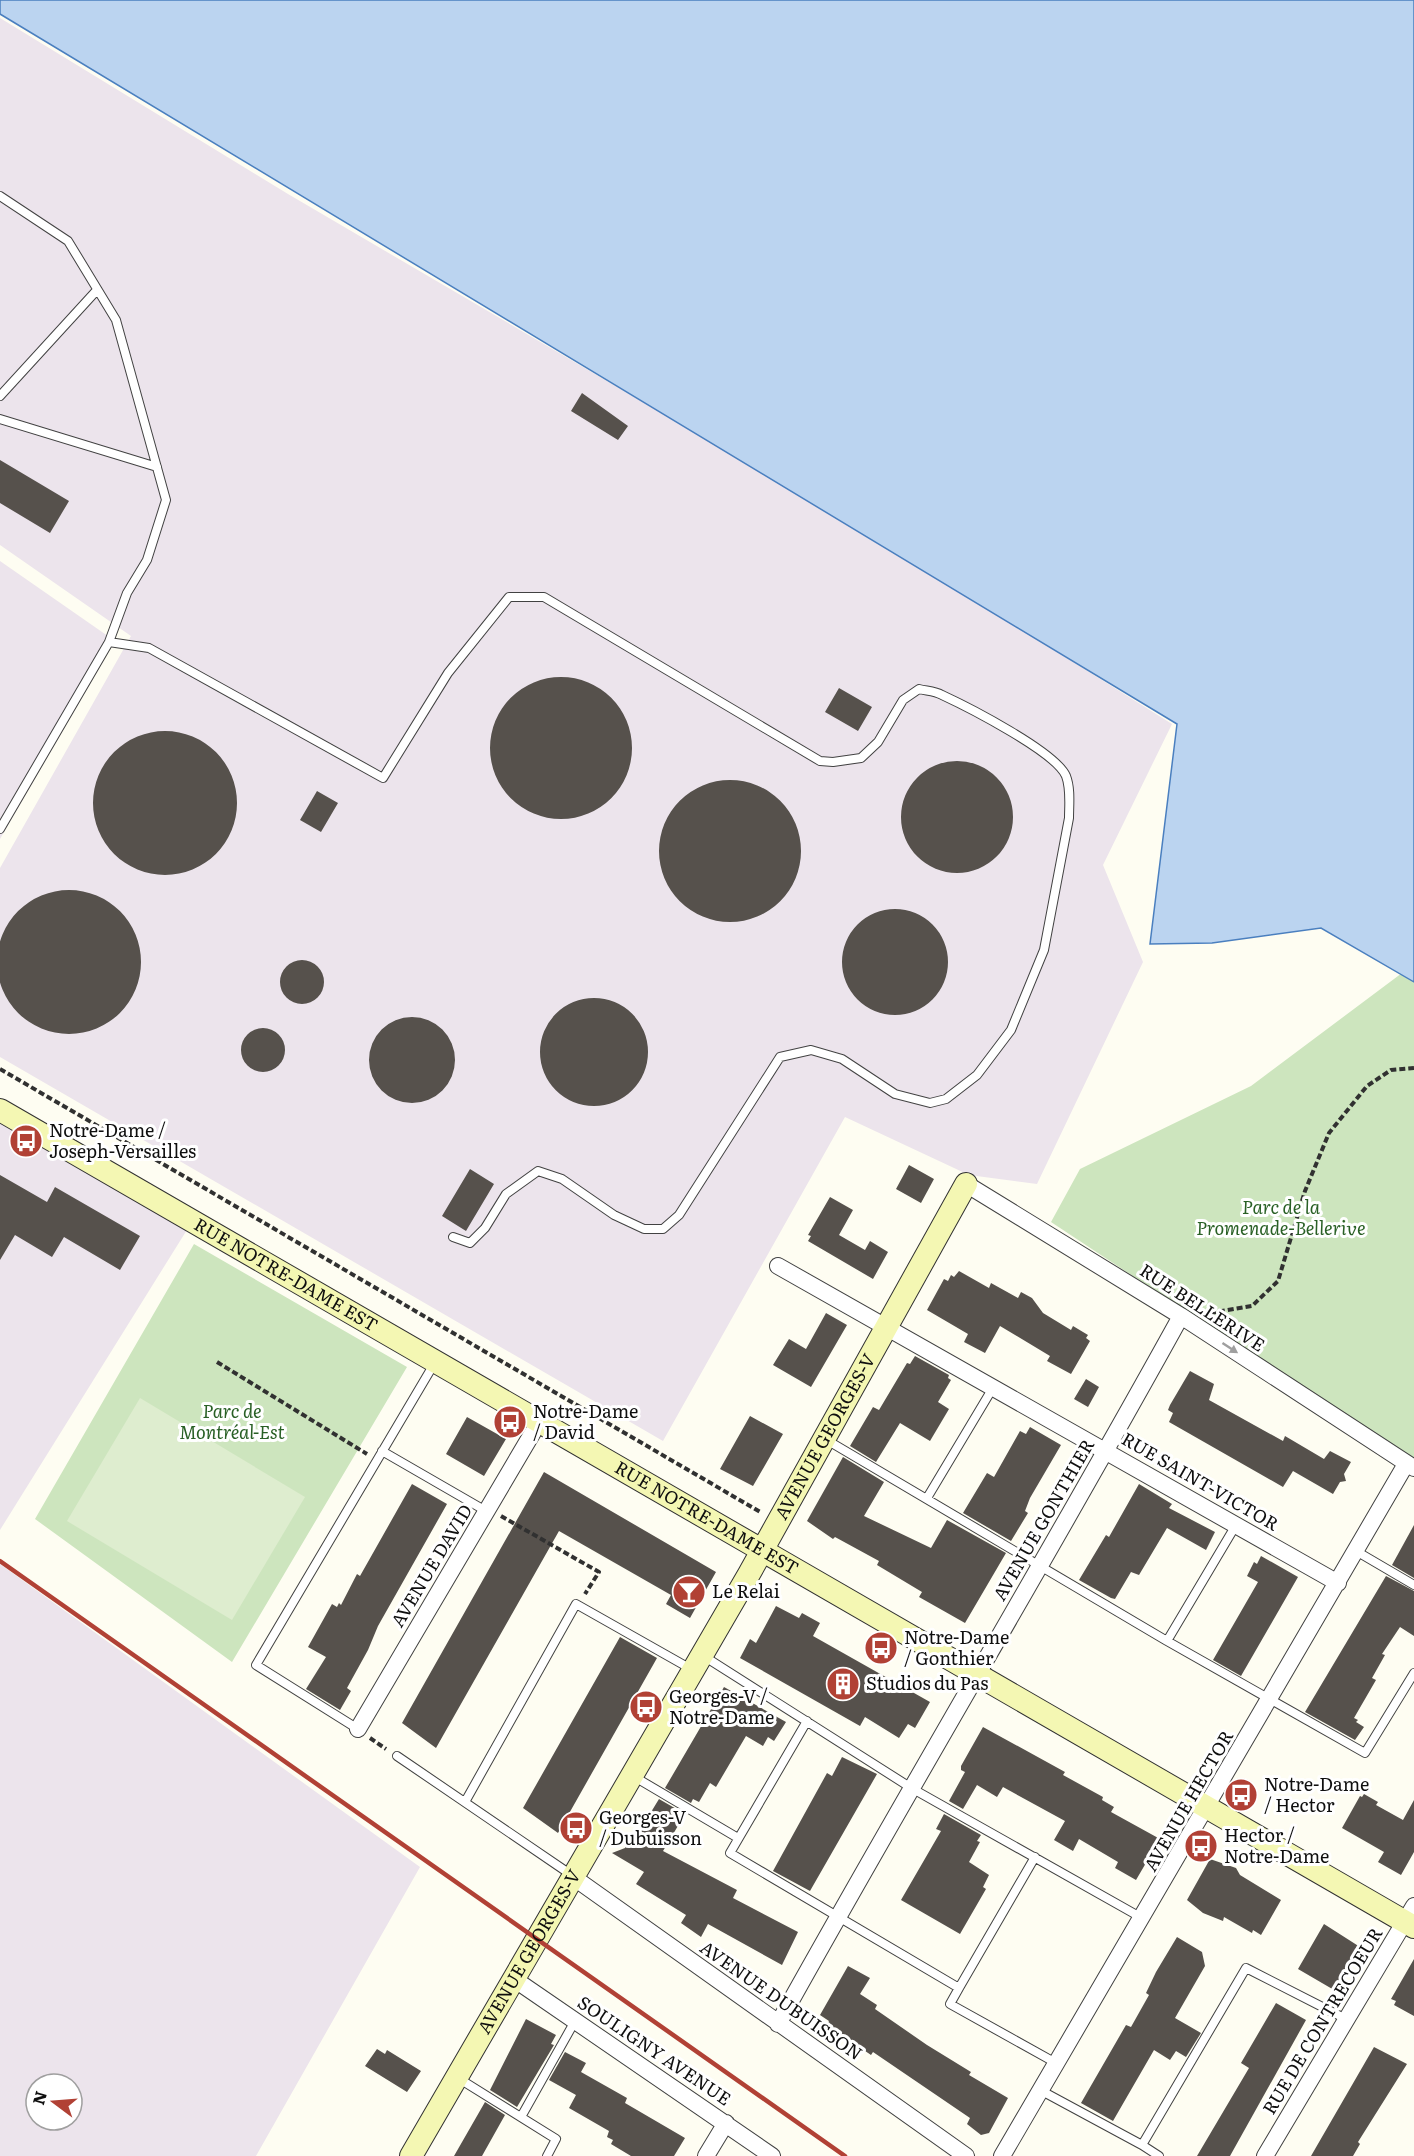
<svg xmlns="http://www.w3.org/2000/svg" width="1414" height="2156" font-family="Literata,serif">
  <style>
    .industrial { fill: #ece4ec; fill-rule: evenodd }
    .green { fill: #cde5be }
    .pitch { fill: #deedcf }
    .water { fill: #bbd4f0; stroke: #4a7fbf; stroke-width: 1.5 }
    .building { fill: #56514c }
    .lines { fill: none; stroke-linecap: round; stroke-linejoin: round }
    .lane-casing { stroke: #424242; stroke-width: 10 }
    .street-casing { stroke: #424242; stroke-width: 18 }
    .secondary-casing { stroke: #313131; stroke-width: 24 }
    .path { stroke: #313131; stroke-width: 4; stroke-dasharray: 6 3; stroke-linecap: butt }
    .lane { stroke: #fff; stroke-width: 8 }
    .street { stroke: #fff; stroke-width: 16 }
    .secondary { stroke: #f4f7b3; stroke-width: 22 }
    .rail { stroke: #b14135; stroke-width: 4.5 }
    .oneway { fill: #9f9f9f }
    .labels { text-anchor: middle; stroke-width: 6; stroke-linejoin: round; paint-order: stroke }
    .poi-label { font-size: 18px; fill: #0f0f0f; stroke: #fff; text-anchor: start }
    .park-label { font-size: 18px; font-style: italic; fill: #296025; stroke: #fff }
    .street-label { font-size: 18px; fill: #0f0f0f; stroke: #fff }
  </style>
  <rect width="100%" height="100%" fill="#fefdf2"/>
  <!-- industrial -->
  <path class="industrial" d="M0 18 288 194 887 545 1172 724 1103 865 1143 962 1037 1184 969 1175 845 1117 663 1441 0 1057V868L131 636 0 545Z
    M0 561 115 641 0 839Z
    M0 1119 190 1225 0 1530Z
    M0 1564 420 1867 256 2156H0ZM36 2084H72V2120H36Z"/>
  <!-- green -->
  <path class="green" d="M1402 973 1414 982V1462L1051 1222 1080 1169 1251 1086Z
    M194 1244 407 1367 232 1662 35 1519Z"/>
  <!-- pitch -->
  <path class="pitch" d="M140 1398 305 1497 232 1620 67 1521Z"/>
  <!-- water -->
  <path class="water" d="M0 0H1414V982L1321 928 1212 943 1150 944 1177 724 0 14Z"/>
  <!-- building -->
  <path class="building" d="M582 393 628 426 618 440 571 411Z
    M0 460 69 501 50 533 0 503Z
    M490 748a71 71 0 1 1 142 0a71 71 0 1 1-142 0Z
    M839 688 872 707 858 731 825 712Z
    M93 803a72 72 0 1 1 144 0a72 72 0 1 1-144 0Z
    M901 817a56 56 0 1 1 112 0a56 56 0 1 1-112 0Z
    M659 851a71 71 0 1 1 142 0a71 71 0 1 1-142 0Z
    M317 791 338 803 321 832 300 820Z
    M-3 962a72 72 0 1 1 144 0a72 72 0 1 1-144 0Z
    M842 962a53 53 0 1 1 106 0a53 53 0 1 1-106 0Z
    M280 982a22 22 0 1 1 44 0a22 22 0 1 1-44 0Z
    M540 1052a54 54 0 1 1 108 0a54 54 0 1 1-108 0Z
    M369 1060a43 43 0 1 1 86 0a43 43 0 1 1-86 0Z
    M241 1050a22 22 0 1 1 44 0a22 22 0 1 1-44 0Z
    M909 1165 934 1179 921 1203 896 1189Z
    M470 1169 494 1184 466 1231 442 1216Z
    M0 1175 47 1202 55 1187 140 1236 120 1270 64 1237 52 1257 15 1235 0 1260Z
    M830 1197 853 1210 839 1235 865 1250 870 1241 888 1252 873 1279 808 1241 811 1236 808 1235Z
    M959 1271 989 1288 991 1283 1018 1298 1021 1292 1032 1298 1043 1313 1071 1330 1073 1326 1088 1335 1086 1338 1090 1341 1071 1374 1047 1361 1050 1356 1000 1326 985 1353 964 1342 968 1334 927 1310 944 1279 948 1281 951 1275 954 1277Z
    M826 1313 847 1325 811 1387 773 1365 789 1339 806 1349Z
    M915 1356 949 1375 948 1378 951 1380 938 1402 949 1409 930 1441 900 1423 876 1462 850 1446 873 1407 879 1410 907 1363 910 1364Z
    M1190 1371 1214 1384 1209 1400 1283 1441 1285 1436 1324 1459 1330 1451 1351 1462 1344 1474 1346 1481 1340 1482 1333 1494 1293 1471 1283 1487 1169 1422 1173 1413 1168 1410 1170 1405Z
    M1086 1379 1099 1387 1088 1407 1074 1399Z
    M750 1416 783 1434 753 1486 720 1469Z
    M467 1417 506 1439 484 1476 446 1454Z
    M1030 1427 1061 1445 1030 1498 1025 1511 1028 1513 1011 1541 963 1513 987 1473 994 1477 1020 1431 1026 1434Z
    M843 1457 884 1482 864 1516 931 1548 947 1520 1006 1553 965 1623 919 1597 922 1592 877 1565 879 1561 835 1537 833 1539 807 1521Z
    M544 1472 716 1572 690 1618 666 1604 671 1595 559 1531 436 1748 402 1723Z
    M412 1484 447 1504 378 1626 368 1650 347 1688 351 1691 340 1710 306 1689 326 1657 308 1647 332 1604 337 1607 339 1603 341 1605 357 1574 360 1576Z
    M1139 1484 1172 1504 1169 1508 1215 1532 1206 1550 1167 1528 1139 1575 1131 1572 1115 1599 1111 1598 1079 1580 1106 1535 1109 1537Z
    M1414 1525V1578L1392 1565Z
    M1261 1556 1298 1577 1241 1676 1213 1660 1258 1582 1247 1576 1254 1562 1257 1564Z
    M1386 1576 1414 1591V1636L1400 1627 1382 1654 1385 1655 1372 1678 1376 1680 1354 1718 1358 1720 1356 1722 1364 1727 1355 1740 1305 1712Z
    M776 1606 799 1618 802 1613 820 1623 813 1636 930 1702 915 1728 908 1724 899 1738 865 1717 860 1726 740 1658 750 1639 756 1643Z
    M620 1637 657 1658 558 1833 523 1808Z
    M724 1687 786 1722 774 1741 768 1737 763 1746 746 1736 716 1787 710 1783 699 1802 693 1799 691 1803 665 1788Z
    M983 1727 1065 1772 1063 1775 1103 1797 1102 1800 1114 1807 1111 1812 1160 1839 1136 1880 1115 1868 1118 1862 1079 1839 1073 1851 1054 1840 1065 1821 1003 1787 997 1797 977 1785 963 1809 949 1801 965 1772 961 1770V1766Z
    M842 1757 877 1774 810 1891 773 1871 827 1773 832 1776Z
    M1364 1794 1378 1802 1376 1805 1403 1820 1414 1800V1852L1401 1875 1378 1862 1384 1852 1342 1828 1360 1796 1362 1797Z
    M659 1799 685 1814 663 1851 737 1890 733 1898 798 1932 782 1965 708 1924 701 1937 681 1923 686 1915 636 1884 644 1872 612 1853 625 1848 633 1833 637 1835Z
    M944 1814 981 1835 977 1841 980 1842 969 1862 989 1875 983 1887 986 1889 960 1934 901 1900 941 1831 936 1829Z
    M1210 1859 1236 1868 1240 1875 1281 1900 1261 1935 1253 1930 1252 1933 1224 1917 1223 1921 1203 1913 1187 1900Z
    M1324 1924 1360 1947 1334 1990 1298 1969Z
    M1177 1937 1202 1952 1205 1966 1175 2018 1201 2033 1186 2057 1176 2051 1170 2060 1154 2050 1113 2121 1081 2103 1126 2025 1131 2027 1149 1995 1146 1993 1156 1972Z
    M1414 1959V2016L1394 2005 1396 2001 1391 1999Z
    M848 1966 870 1978 860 1994 877 2005 875 2009 927 2045 971 2072 969 2075 1008 2098 989 2133 981 2135 967 2124 970 2118 873 2052 871 2055 827 2025 829 2021 820 2015Z
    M1276 2003 1306 2020 1230 2156H1197L1249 2068 1241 2063Z
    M526 2019 556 2035 551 2044 554 2045 517 2107 490 2090Z
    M1374 2047 1407 2064 1358 2142 1360 2144 1353 2156H1311Z
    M377 2049 385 2054 387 2050 421 2071 407 2092 365 2066Z
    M565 2052 586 2063 581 2072 627 2098 625 2103 685 2138 674 2156H631L611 2144 613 2140 607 2137 609 2131 569 2108 576 2095 549 2080Z
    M485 2102 505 2115 482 2156H454Z"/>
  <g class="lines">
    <defs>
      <path id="lane" d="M0 196 68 241 116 320 166 500 147 560 127 593 109 642
        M0 396 97 290
        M0 419 157 467
        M0 829 109 642 149 648 383 778 448 673 509 597H544L820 761 833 762 861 758 878 742 903 700 919 689C927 691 935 691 942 695 968 707 1056 752 1066 776 1071 789 1069 805 1069 818L1044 950 1011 1030 977 1075 946 1099 930 1103 895 1094 842 1059 811 1050 780 1057 679 1215 663 1229H644L614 1215 562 1179 538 1171 506 1194 485 1228 470 1243 453 1237
        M825 1439 1167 1641
        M382 1451 486 1511
        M927 1498 994 1386
        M1236 1525 1167 1641 1365 1753 1414 1673
        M1356 1551 1414 1585
        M702 1655 913 1789 1142 1918
        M807 1721 730 1853 959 1988 1035 1857
        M358 1729 256 1665 434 1364
        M397 1756 573 1876
        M633 1776 738 1838
        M465 1802 576 1604 691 1669
        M959 1988 950 2004 1056 2063
        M458 2078 556 2139 547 2156
        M1040 2090 1142 2145 1246 1968 1346 2019
        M521 2117 575 2021
        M1142 2145 1159 2156"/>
      <path id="street" d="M966 1184 1181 1316 1414 1468
        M778 1266 1338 1583
        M358 1729 539 1422
        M573 1877 966 2156
        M514 1979 772 2156
        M778 2024C910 1786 1050 1554 1181 1316
        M706 2156 726 2123
        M1002 2156 1406 1464
        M1265 2156 1414 1906"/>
      <g id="secondary">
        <path id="s1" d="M0 1110 1414 1927"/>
        <path id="s2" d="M411 2156 749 1574 966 1184"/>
      </g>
    </defs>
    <!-- lane casing -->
    <use href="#lane" class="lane-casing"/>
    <!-- street casing -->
    <use href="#street" class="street-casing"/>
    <!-- secondary casing -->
    <use href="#secondary" class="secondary-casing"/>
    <!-- path -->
    <path class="path" d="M0 1069 762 1513
      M1210 1313 1252 1306 1278 1281 1305 1191 1329 1133 1367 1086 1391 1070 1414 1068
      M217 1362 367 1454
      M501 1516 599 1572 585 1594
      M370 1738 386 1749"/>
    <!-- lane -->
    <use href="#lane" class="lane"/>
    <!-- street -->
    <use href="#street" class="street"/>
    <!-- secondary -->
    <use href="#secondary" class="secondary"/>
    <!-- rail -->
    <path class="rail" d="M0 1561 845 2156"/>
  </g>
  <!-- one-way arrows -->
  <defs><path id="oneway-solid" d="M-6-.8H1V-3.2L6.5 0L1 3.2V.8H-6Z" transform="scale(1.5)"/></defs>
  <use class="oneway" href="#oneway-solid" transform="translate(1230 1348) rotate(33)"/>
  <!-- icons -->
  <defs>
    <symbol id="bus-disc" viewBox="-11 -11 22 22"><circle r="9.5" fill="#b14135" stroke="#fff"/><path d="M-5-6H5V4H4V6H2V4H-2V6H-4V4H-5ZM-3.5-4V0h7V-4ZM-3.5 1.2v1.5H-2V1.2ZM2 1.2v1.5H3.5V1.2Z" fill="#fff"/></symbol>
    <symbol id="bar-disc" viewBox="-11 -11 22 22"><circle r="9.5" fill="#b14135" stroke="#fff"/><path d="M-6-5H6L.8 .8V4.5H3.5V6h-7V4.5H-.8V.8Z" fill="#fff"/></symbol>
    <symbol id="building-disc" viewBox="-11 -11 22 22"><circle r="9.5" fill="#b14135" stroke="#fff"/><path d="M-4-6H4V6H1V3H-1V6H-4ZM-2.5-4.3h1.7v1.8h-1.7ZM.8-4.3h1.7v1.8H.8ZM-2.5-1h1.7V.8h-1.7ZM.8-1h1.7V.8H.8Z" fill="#fff"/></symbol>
  </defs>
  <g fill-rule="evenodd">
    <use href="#bus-disc" x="7" y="1122" width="38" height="38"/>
    <use href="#bus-disc" x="491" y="1403" width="38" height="38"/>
    <use href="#bar-disc" x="670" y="1573" width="38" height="38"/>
    <use href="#bus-disc" x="862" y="1629" width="38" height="38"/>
    <use href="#building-disc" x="824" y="1665" width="38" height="38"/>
    <use href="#bus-disc" x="627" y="1688" width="38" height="38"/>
    <use href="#bus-disc" x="1222" y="1776" width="38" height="38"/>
    <use href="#bus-disc" x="557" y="1809" width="38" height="38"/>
    <use href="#bus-disc" x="1182" y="1827" width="38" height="38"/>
  </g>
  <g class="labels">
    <!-- poi labels -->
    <g class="poi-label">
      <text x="49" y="1137">Notre-Dame /<tspan x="49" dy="21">Joseph-Versailles</tspan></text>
      <text x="533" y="1418">Notre-Dame<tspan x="533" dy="21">/ David</tspan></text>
      <text x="712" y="1598">Le Relai</text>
      <text x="904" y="1644">Notre-Dame<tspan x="904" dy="21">/ Gonthier</tspan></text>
      <text x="866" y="1690">Studios du Pas</text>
      <text x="669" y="1703">Georges-V /<tspan x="669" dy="21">Notre-Dame</tspan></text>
      <text x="1264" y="1791">Notre-Dame<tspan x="1264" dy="21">/ Hector</tspan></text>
      <text x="599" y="1824">Georges-V<tspan x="599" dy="21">/ Dubuisson</tspan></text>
      <text x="1224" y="1842">Hector /<tspan x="1224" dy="21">Notre-Dame</tspan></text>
    </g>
    <!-- park labels -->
    <g class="park-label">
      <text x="1281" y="1214">Parc de la<tspan x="1281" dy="21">Promenade-Bellerive</tspan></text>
      <text x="232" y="1418">Parc de<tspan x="232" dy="21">Montréal-Est</tspan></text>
    </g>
    <!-- street labels -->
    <g class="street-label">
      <text dy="6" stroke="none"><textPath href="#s1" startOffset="330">RUE NOTRE-DAME EST</textPath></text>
      <text transform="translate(1202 1308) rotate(33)" y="6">RUE BELLERIVE</text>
      <text dy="6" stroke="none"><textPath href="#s2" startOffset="830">AVENUE GEORGES-V</textPath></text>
      <text transform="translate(1200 1482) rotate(30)" y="6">RUE SAINT-VICTOR</text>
      <text dy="6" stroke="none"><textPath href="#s1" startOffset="816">RUE NOTRE-DAME EST</textPath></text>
      <text transform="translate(1044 1520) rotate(-60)" y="6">AVENUE GONTHIER</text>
      <text transform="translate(432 1566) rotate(-59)" y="6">AVENUE DAVID</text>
      <text transform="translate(1189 1801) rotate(-60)" y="6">AVENUE HECTOR</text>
      <text dy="6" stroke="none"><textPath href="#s2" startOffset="236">AVENUE GEORGES-V</textPath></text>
      <text transform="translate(781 2001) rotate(35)" y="6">AVENUE DUBUISSON</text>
      <text transform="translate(1323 2021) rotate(-59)" y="6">RUE DE CONTRECOEUR</text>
      <text transform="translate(654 2051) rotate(34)" y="6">SOULIGNY AVENUE</text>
    </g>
  </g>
  <!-- north arrow -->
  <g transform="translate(54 2102) rotate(286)"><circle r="28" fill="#ffffff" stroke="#9f9f9f" stroke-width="1.5"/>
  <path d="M0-4.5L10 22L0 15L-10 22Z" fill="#b14135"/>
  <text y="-9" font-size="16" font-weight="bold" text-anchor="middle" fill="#0f0f0f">N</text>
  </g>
</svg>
